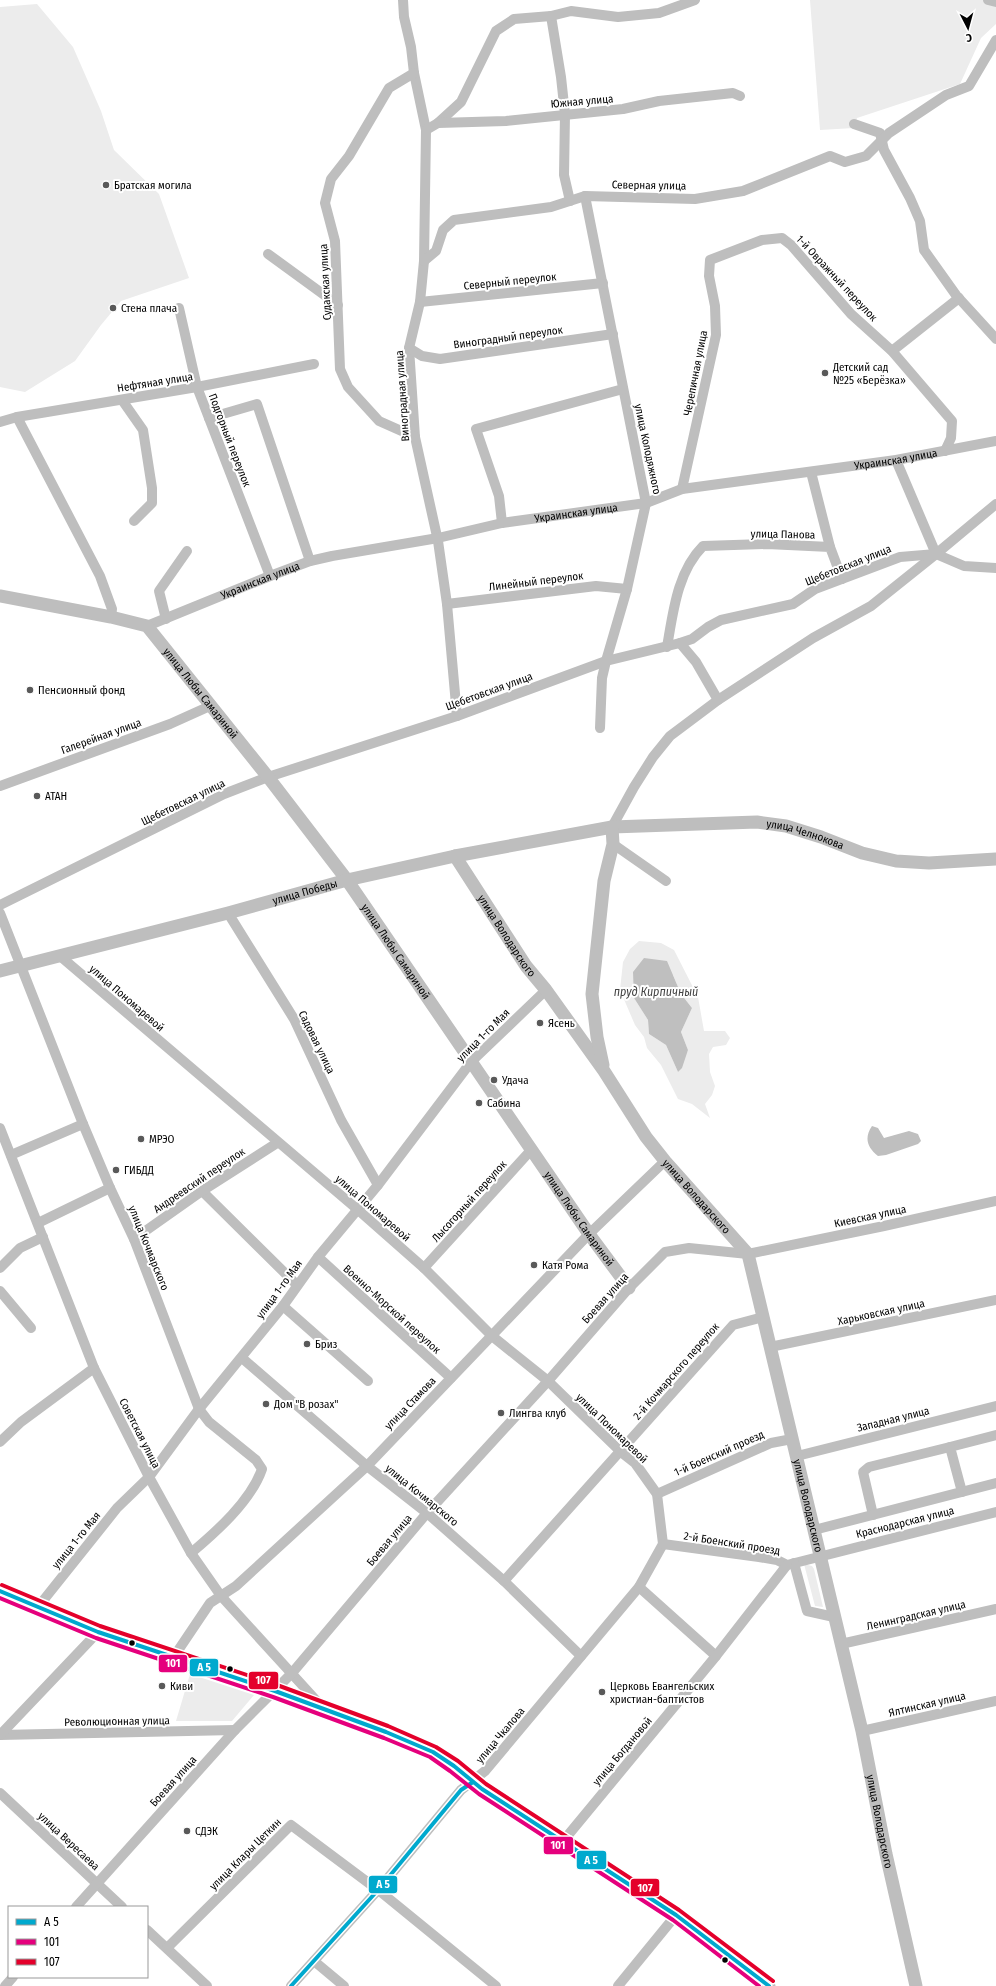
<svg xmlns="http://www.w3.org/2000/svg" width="996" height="1986" font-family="'Fira Sans Condensed',sans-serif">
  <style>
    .green { fill: #ececec; fill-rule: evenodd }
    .water { fill: #bfbfbf }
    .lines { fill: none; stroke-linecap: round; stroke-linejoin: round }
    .minor { stroke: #bebebe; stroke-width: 10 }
    .major { stroke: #bebebe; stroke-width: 13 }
    .bus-1-casing { stroke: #fff; stroke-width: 7 }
    .bus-2-casing { stroke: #fff; stroke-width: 7 }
    .bus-3-casing { stroke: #fff; stroke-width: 7 }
    .bus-1 { stroke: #00a9ce; stroke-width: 4 }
    .bus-2 { stroke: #e5007d; stroke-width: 4 }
    .bus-3 { stroke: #e4002b; stroke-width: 4 }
    .poi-dot { fill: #595959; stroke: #fff; stroke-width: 1.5 }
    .bus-dot { fill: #000; stroke: #fff; stroke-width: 1.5 }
    .labels { text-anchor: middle; stroke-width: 4; stroke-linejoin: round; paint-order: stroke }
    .street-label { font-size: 11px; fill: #000; stroke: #fff }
    .poi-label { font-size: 11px; fill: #000; stroke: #fff; text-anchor: start }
    .water-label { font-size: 12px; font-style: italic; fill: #444; stroke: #fff }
    .line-badge { stroke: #fff; stroke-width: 1.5 }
    .badge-label { font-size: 11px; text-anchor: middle; font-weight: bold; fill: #fff }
  </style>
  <rect width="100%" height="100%" fill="#fff"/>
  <!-- green -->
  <path class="green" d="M810 0H996V24L981 38 960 84 857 118 854 128 820 130Z
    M37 4 73 47 101 111 114 150 159 194 189 278 121 301 101 325 75 361 25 392 0 387V7Z
    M639 941 661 943 674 950 698 997 704 1031H725L730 1038 726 1045 713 1047 709 1054 710 1072 715 1086 712 1095 705 1104 710 1118 692 1104 678 1099 661 1065 647 1048 644 1037 635 1025 620 990 623 962 630 949ZM673 975 681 994 692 1008 681 1032 688 1050 678 1072 666 1045 649 1034 648 1020 634 998Z
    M804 1564 812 1566 814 1569 823 1607 815 1606Z
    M190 1674 254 1695 232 1721H176Z"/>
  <!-- water -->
  <path class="water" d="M644 958 667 961 681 994 692 1008 681 1032 688 1050 682 1068 678 1072 666 1045 649 1034 648 1020 634 998 633 972Z
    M872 1126 878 1128 884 1138 909 1131 918 1134 921 1141 918 1144 886 1155 878 1156C867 1147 864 1138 872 1126Z"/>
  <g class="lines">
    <!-- minor -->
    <g class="minor">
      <path d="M403 0 404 17 411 47 414 73 426 130 424 261 420 302 409 348 415 437 438 541 447 604 457 716"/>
      <path d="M988 0 996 2"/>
      <path d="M551 16 561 77 565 114 564 175 570 201"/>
      <path d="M414 73 389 88 349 156 331 179 325 203 335 241 340 369 348 387 379 421 415 437"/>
      <path d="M438 123 461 102 496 31 514 19 551 16 571 11 618 17 659 13 695 0"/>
      <path d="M854 124 880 133 884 150 910 198 920 221 924 250 956 295 996 339"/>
      <path d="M426 130 438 123 506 121 623 109 659 101 733 93 740 96"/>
      <path d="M585 196 646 503 627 589 606 661 602 678 600 728"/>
      <path d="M268 254 338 305"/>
      <path d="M424 261 436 251 443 230 454 220 551 207 585 196 695 199 743 191 830 156 845 162 866 156 889 133 946 95 969 86 996 40"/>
      <path d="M420 302 603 283"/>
      <path d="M179 308 197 387 270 576"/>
      <path d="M409 348 422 356 440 359 613 334"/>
      <path d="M892 351 959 298"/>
      <path d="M122 400 143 430 152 488V503L134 521"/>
      <path d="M17 417 100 576 112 609 111 617"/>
      <path d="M209 418 257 404 310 561"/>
      <path d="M0 422 17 417 197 387 314 364"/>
      <path d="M896 460 936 554"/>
      <path d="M811 472 830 547"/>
      <path d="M682 489 716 335 715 306 709 276 710 260 762 240 782 238 791 245 851 314 892 351 952 421 951 438 945 451"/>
      <path d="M502 523 499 496 476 429 623 389"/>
      <path d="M447 604 596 586 627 589"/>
      <path d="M166 619 159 591 187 551"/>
      <path id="s1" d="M147 626 270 576 310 561 332 556 438 538 502 523 646 503 682 489 896 460 996 441"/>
      <path d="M680 643 696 662 718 700"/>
      <path d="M667 647C673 613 677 572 703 546L767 544 830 547 842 579"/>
      <path d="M0 786 170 724 210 706"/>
      <path d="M612 827 634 787 653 757 670 736 718 700 813 638 871 606 936 554 996 504"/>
      <path d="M613 844 666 881"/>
      <path d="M0 905 224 794 268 777 457 716 606 661 680 643 692 639 708 627 721 620 793 604 815 589 900 557 936 554 964 566 996 568"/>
      <path d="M0 913 83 1124 110 1188 134 1239 199 1409 209 1422 256 1460 262 1469C251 1501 216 1532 191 1553"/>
      <path d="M228 913 294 1019 341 1120 378 1185"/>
      <path d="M60 956 357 1209 424 1268 492 1336 548 1381 621 1452 635 1463 657 1494 663 1544 639 1587 485 1771 461 1790 378 1890 291 1986"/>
      <path d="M0 1128 94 1368 149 1477 191 1553 221 1596 324 1709"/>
      <path d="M11 1155 83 1124"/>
      <path d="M202 1191 297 1285"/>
      <path d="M38 1223 110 1188"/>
      <path d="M134 1239 202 1191 277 1143"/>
      <path d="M318 1257 451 1378"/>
      <path d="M0 1268 20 1248 43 1237"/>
      <path d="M424 1268 532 1149"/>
      <path d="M0 1291 31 1328"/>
      <path d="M283 1306 368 1381"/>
      <path d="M770 1347 996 1300"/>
      <path d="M242 1358 367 1466 427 1513 504 1581 581 1656"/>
      <path d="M0 1442 21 1422 94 1368"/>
      <path d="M797 1456 996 1406"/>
      <path d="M962 1492 950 1447 996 1435"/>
      <path d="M657 1494 771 1443 792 1439"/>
      <path d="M873 1515 863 1472 869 1467 950 1447"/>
      <path d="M814 1530 996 1483"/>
      <path d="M663 1544 759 1557 777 1560 787 1565 996 1512"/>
      <path d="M794 1563 807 1611 834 1617"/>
      <path d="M504 1581 733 1325 763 1317"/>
      <path d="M639 1587 716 1656"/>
      <path d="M38 1607 117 1508 149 1477 199 1409 283 1306 318 1257 378 1185 471 1062 546 990"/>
      <path d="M841 1644 996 1609"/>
      <path d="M173 1658 210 1603 236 1586 367 1466 589 1234 665 1161"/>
      <path d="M862 1731 996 1701"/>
      <path d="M0 1735 235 1730"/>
      <path d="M0 1735 98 1632"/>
      <path d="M0 1793 122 1907"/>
      <path d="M564 1840 716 1656 787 1565"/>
      <path d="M76 1907 235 1730 292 1673 427 1513 548 1381 629 1288 665 1252 689 1248 748 1254 884 1226 996 1201"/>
      <path d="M147 1930 207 1986"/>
      <path d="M167 1948 291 1825 382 1893 496 1986"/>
      <path d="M314 1961 344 1986"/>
      <path d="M5 1986 13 1977"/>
      <path d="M618 1986 676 1915"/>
    </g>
    <!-- major -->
    <g class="major">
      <path id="s2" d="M0 596 111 617 147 626 268 777 347 880 589 1234 629 1288"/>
      <path id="s3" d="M455 856 526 966 546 990 604 1071 646 1137 665 1161 748 1254 862 1731 886 1854 916 1986"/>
      <path id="s4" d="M0 971 228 913 347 880 455 856 612 827 757 822 786 826 821 837 862 853 896 861 929 863 996 859"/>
      <path d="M603 1065 597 1037 592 994 604 881 613 844 612 827"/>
      <path d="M0 1591 98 1632 275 1691 386 1732 433 1752 454 1766 482 1789 676 1915 769 1986"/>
    </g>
    <defs>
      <path id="bus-1" d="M0 1591 98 1632 275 1691 386 1732 433 1752 454 1766 482 1789 676 1915 769 1986
        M291 1986 378 1890 461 1790 473 1782"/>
      <path id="bus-2" d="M0 1598 96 1638 273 1697 384 1738 430 1757 450 1771 479 1794 673 1920 759 1986"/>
      <path id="bus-3" d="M2 1585 100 1626 277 1685 388 1726 436 1747 458 1761 486 1784 679 1910 773 1981"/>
    </defs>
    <!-- bus-1 casing -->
    <use href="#bus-1" class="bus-1-casing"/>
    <!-- bus-2 casing -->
    <use href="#bus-2" class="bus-2-casing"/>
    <!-- bus-3 casing -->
    <use href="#bus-3" class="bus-3-casing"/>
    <!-- bus-1 -->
    <use href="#bus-1" class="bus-1"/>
    <!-- bus-2 -->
    <use href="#bus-2" class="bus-2"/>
    <!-- bus-3 -->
    <use href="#bus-3" class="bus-3"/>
  </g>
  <!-- markers -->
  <g class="poi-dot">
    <circle cx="106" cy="185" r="4"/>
    <circle cx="113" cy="308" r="4"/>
    <circle cx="825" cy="373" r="4"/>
    <circle cx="30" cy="690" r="4"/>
    <circle cx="37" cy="796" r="4"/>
    <circle cx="540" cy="1023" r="4"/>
    <circle cx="494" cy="1080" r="4"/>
    <circle cx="479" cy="1103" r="4"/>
    <circle cx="141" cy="1139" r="4"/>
    <circle cx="116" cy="1170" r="4"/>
    <circle cx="534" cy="1265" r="4"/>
    <circle cx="307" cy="1344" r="4"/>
    <circle cx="266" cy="1404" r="4"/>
    <circle cx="501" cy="1413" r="4"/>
    <circle cx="162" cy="1686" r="4"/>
    <circle cx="602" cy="1692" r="4"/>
    <circle cx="187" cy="1831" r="4"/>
  </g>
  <g class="bus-dot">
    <circle cx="132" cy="1643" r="3.5"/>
    <circle cx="230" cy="1669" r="3.5"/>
    <circle cx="725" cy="1960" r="3.5"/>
  </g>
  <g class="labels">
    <!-- street labels -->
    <g class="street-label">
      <text transform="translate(582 101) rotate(-5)" y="4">Южная улица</text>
      <text transform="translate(649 185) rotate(1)" y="4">Северная улица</text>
      <text transform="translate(837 278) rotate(47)" y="4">1-й Овражный переулок</text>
      <text transform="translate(510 281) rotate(-6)" y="4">Северный переулок</text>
      <text transform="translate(325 282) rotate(-93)" y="4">Судакская улица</text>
      <text transform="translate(508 337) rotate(-8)" y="4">Виноградный переулок</text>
      <text transform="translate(695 373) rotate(-79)" y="4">Черепичная улица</text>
      <text transform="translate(155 382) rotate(-9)" y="4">Нефтяная улица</text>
      <text transform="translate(402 396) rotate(-94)" y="4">Виноградная улица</text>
      <text transform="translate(230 440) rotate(69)" y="4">Подгорный переулок</text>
      <text transform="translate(648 449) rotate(78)" y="4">улица Колодяжного</text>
      <text dy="4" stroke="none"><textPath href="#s1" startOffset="771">Украинская улица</textPath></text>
      <text dy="4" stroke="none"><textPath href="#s1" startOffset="446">Украинская улица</textPath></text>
      <text transform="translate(783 534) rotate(1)" y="4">улица Панова</text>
      <text transform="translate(848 565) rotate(-22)" y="4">Щебетовская улица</text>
      <text dy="4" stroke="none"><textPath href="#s1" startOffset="122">Украинская улица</textPath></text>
      <text transform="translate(536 581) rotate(-7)" y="4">Линейный переулок</text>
      <text transform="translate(489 691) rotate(-20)" y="4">Щебетовская улица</text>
      <text dy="4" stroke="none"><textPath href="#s2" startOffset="236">улица Любы Самариной</textPath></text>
      <text transform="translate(101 736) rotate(-20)" y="4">Галерейная улица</text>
      <text transform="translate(183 802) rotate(-26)" y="4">Щебетовская улица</text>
      <text dy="4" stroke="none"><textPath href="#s4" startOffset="824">улица Челнокова</textPath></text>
      <text dy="4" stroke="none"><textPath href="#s4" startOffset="315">улица Победы</textPath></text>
      <text dy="4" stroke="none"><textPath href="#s3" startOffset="95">улица Володарского</textPath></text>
      <text dy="4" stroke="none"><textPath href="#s2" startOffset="560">улица Любы Самариной</textPath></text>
      <text transform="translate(127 998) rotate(41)" y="4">улица Пономаревой</text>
      <text transform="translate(483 1035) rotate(-45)" y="4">улица 1-го Мая</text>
      <text transform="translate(317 1042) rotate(64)" y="4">Садовая улица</text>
      <text transform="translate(199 1180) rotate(-34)" y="4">Андреевский переулок</text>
      <text dy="4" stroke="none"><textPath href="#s3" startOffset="418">улица Володарского</textPath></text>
      <text transform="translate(469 1201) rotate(-48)" y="4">Лысогорный переулок</text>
      <text transform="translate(373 1208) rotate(41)" y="4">улица Пономаревой</text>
      <text transform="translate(870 1216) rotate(-12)" y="4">Киевская улица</text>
      <text dy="4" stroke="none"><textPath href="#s2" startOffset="884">улица Любы Самариной</textPath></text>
      <text transform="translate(149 1248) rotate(68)" y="4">улица Кочмарского</text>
      <text transform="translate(279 1289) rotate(-54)" y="4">улица 1-го Мая</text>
      <text transform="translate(605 1298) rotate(-48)" y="4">Боевая улица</text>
      <text transform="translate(392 1309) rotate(42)" y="4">Военно-Морской переулок</text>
      <text transform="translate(881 1312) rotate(-12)" y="4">Харьковская улица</text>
      <text transform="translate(676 1371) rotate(-49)" y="4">2-й Кочмарского переулок</text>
      <text transform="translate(410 1403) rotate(-46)" y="4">улица Стамова</text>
      <text transform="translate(893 1419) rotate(-14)" y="4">Западная улица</text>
      <text transform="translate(612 1428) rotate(44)" y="4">улица Пономаревой</text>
      <text transform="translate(140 1433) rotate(63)" y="4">Советская улица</text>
      <text transform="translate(719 1453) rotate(-24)" y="4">1-й Боенский проезд</text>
      <text transform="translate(422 1495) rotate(39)" y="4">улица Кочмарского</text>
      <text dy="4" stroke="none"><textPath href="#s3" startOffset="754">улица Володарского</textPath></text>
      <text transform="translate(905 1522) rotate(-14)" y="4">Краснодарская улица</text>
      <text transform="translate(76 1540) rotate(-51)" y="4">улица 1-го Мая</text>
      <text transform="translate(389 1540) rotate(-50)" y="4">Боевая улица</text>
      <text transform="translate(732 1543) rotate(9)" y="4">2-й Боенский проезд</text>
      <text transform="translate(916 1615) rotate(-13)" y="4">Ленинградская улица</text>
      <text transform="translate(927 1704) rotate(-13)" y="4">Ялтинская улица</text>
      <text transform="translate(117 1721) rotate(-1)" y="4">Революционная улица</text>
      <text transform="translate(500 1735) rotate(-50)" y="4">улица Чкалова</text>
      <text transform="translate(622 1751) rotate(-50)" y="4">улица Богдановой</text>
      <text transform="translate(173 1781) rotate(-48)" y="4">Боевая улица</text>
      <text dy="4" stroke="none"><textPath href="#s3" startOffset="1078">улица Володарского</textPath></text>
      <text transform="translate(69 1841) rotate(43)" y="4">улица Вересаева</text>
      <text transform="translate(245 1854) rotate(-45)" y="4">улица Клары Цеткин</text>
    </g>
    <!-- poi labels -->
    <g class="poi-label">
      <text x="114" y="189">Братская могила</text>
      <text x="121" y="312">Стена плача</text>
      <text x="833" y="371">Детский сад<tspan x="833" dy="13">№25 «Берёзка»</tspan></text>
      <text x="38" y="694">Пенсионный фонд</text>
      <text x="45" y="800">АТАН</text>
      <text x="548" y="1027">Ясень</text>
      <text x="502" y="1084">Удача</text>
      <text x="487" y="1107">Сабина</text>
      <text x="149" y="1143">МРЭО</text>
      <text x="124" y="1174">ГИБДД</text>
      <text x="542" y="1269">Катя Рома</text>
      <text x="315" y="1348">Бриз</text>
      <text x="274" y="1408">Дом "В розах"</text>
      <text x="509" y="1417">Лингва клуб</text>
      <text x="170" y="1690">Киви</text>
      <text x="610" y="1690">Церковь Евангельских<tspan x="610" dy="13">христиан-баптистов</tspan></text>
      <text x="195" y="1835">СДЭК</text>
    </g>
    <!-- water labels -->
    <g class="water-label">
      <text x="656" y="996">пруд Кирпичный</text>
    </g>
  </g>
  <g class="line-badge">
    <rect x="158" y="1654" width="30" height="19" rx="4" fill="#e5007d"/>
    <rect x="189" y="1658" width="30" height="19" rx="4" fill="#00a9ce"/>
    <rect x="248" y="1671" width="31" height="19" rx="4" fill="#e4002b"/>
    <rect x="543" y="1836" width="31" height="19" rx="4" fill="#e5007d"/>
    <rect x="576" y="1850" width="31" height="20" rx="4" fill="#00a9ce"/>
    <rect x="368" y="1875" width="30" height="19" rx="4" fill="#00a9ce"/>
    <rect x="630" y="1878" width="30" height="19" rx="4" fill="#e4002b"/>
  </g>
  <g class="badge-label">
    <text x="173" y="1667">101</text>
    <text x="204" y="1671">A 5</text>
    <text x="263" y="1684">107</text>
    <text x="558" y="1849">101</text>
    <text x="591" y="1864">A 5</text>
    <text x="383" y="1888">A 5</text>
    <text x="645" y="1892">107</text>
  </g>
  <!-- legend -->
  <rect x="8" y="1906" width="140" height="72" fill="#ffffff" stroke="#999999"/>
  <rect x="16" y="1919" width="20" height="6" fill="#00a9ce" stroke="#999999"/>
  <text x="44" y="1926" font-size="12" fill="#000000">A 5</text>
  <rect x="16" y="1939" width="20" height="6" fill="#e5007d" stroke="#999999"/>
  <text x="44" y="1946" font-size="12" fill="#000000">101</text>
  <rect x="16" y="1959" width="20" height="6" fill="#e4002b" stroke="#999999"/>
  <text x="44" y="1966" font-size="12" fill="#000000">107</text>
  <!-- north arrow -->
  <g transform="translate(968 28) rotate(174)" stroke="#ffffff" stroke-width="3" paint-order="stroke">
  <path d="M0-3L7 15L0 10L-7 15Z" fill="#000000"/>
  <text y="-6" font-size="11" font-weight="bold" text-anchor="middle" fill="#000000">С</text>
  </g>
</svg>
